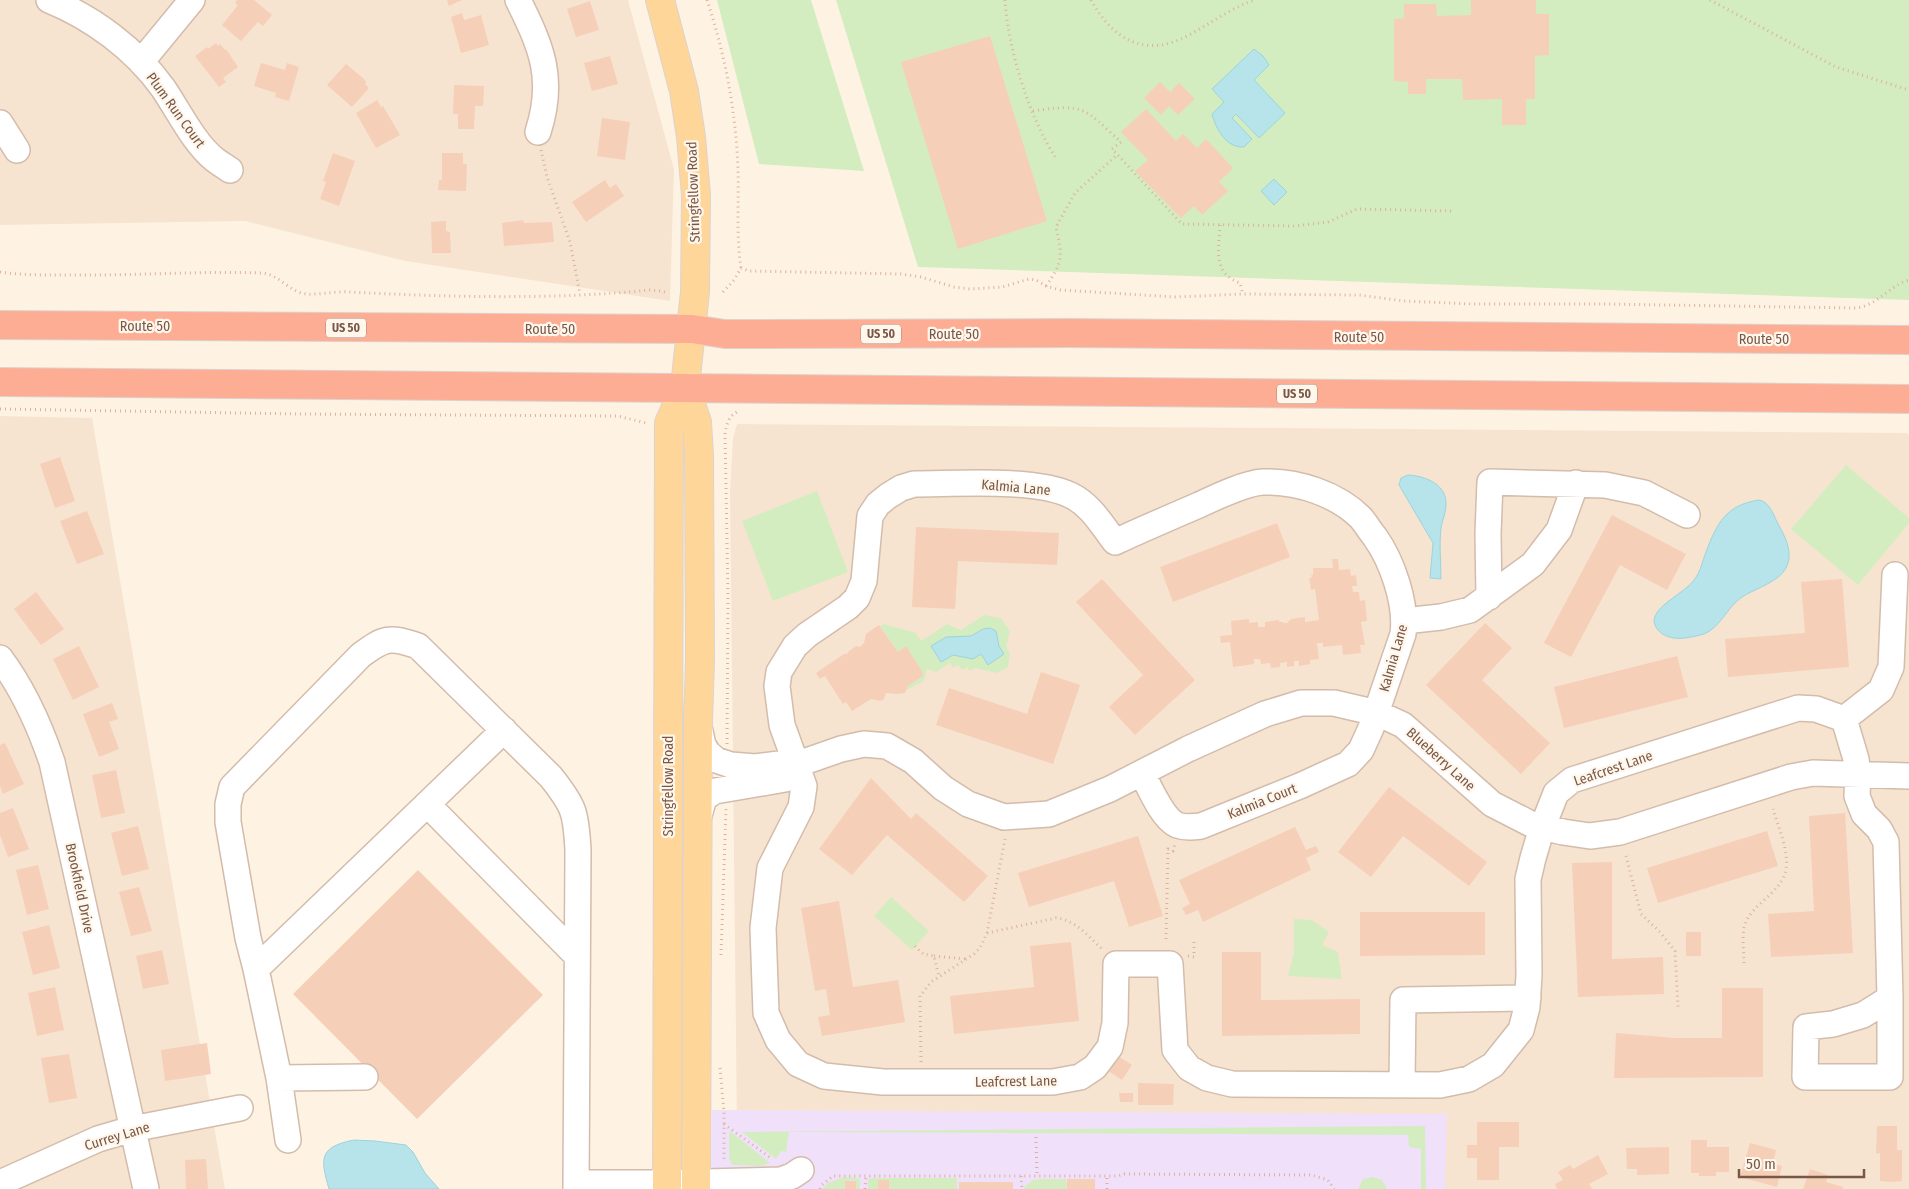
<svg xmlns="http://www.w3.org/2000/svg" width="1909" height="1189" font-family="'Fira Sans Condensed',sans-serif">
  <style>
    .residential { fill: #f6e4d1 }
    .education { fill: #f0e0fa }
    .green { fill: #d4edc0 }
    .water { fill: #b6e4ea; stroke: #9bd4dc }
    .building { fill: #f6cfb9 }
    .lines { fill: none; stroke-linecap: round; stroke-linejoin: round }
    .minor-casing { stroke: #d3bcab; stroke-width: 28 }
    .major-casing { stroke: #dcd3cf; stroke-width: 30 }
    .highway-casing { stroke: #dcd3cf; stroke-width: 30 }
    .path { stroke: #dbb29b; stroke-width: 3; stroke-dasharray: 1 4; stroke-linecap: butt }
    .minor { stroke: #fff; stroke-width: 25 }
    .major { stroke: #ffd69a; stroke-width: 28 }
    .highway { stroke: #fead95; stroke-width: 28 }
    .labels { text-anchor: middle; stroke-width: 4.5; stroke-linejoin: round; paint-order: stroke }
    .shield { fill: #fff7ec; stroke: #a18778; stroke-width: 1 }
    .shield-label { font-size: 12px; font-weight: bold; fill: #795747 }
    .street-label { font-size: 14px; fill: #795747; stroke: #fff7ec }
  </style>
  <rect width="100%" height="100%" fill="#fef3e3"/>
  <!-- residential -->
  <path class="residential" d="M0 0H628L674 169 670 301 405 261 245 221 0 225Z
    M0 416 92 418 225 1189H0Z
    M737 424 1906 433 1909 435V1189H1426L737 1132 730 491 733 438Z"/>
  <!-- education -->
  <path class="education" d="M712 1110 1447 1114 1445 1189H711Z"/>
  <!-- green -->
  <path class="green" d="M717 0H811L864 171 759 164Z
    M836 0H1909V300L918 267Z
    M1846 465 1909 518V523L1858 585 1791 529Z
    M817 491 848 572 773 601 742 521Z
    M984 615 1001 618 1010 631 1006 647 1010 653 1008 667 997 673 975 668 970 671 967 667 962 670 958 665 953 668 950 663 936 672 927 669 924 681 907 690 908 686 922 677 923 673 906 647 898 652 880 626 884 624 916 633 921 641 947 624 961 630Z
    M891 897 929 931 912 950 874 916Z
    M1294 919 1312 920 1329 932 1322 945 1338 952 1342 979 1288 976 1294 952Z
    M1425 1126 1426 1189H1421V1149L1409 1147 1408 1135 789 1132 786 1152 781 1151 776 1159 742 1132Z
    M731 1132 770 1163 761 1166 732 1165 729 1158V1133Z
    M844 1177 857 1178 860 1180V1189H856V1181L852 1180 845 1181V1189H822L828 1183Z
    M1372 1177 1382 1180 1387 1189H1358L1363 1179Z
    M872 1178H957V1189H889V1180H879L878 1189H868V1180Z
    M1043 1179H1066L1067 1189H1024V1187L1033 1180Z"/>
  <!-- water -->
  <path class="water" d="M1254 49 1263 56 1269 65 1254 80 1285 113 1259 138 1236 114 1232 118 1252 139 1244 147C1226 148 1216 129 1212 114L1224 102 1212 89Z
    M1274 179 1287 192 1274 205 1261 191Z
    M1408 475C1425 476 1447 484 1446 505 1446 513 1442 521 1441 528 1439 545 1441 563 1441 579L1430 578 1433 543 1399 485 1401 478Z
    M1759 500C1769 502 1773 513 1777 522 1785 536 1794 553 1786 568 1779 582 1754 589 1742 597 1727 607 1721 627 1704 634 1698 636 1691 637 1685 638 1676 639 1667 638 1660 632 1638 612 1684 595 1694 580 1701 571 1702 562 1706 552 1717 523 1726 505 1759 500Z
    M990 628 996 631 999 646 1004 654 988 665 981 654 973 659 953 655 941 662 931 646 946 637 971 636 983 629Z
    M354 1140 375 1141 406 1145 413 1152 425 1173 439 1189H329C320 1158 319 1147 354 1140Z"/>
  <!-- building -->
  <path class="building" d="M237 0H254L272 15 263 26 258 22 241 41 222 25 238 5 235 3Z
    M447 0H462L449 6Z
    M1471 0H1536V14H1549V55L1535 56V99H1526V125H1502V99L1463 100 1462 79H1426V94H1408V82L1394 81V19L1404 18V4H1436L1437 16 1471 15Z
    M590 1 599 30 576 37 567 9Z
    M462 13 464 20 481 15 489 45 461 53 451 17Z
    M990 36 1047 221 958 249 901 62Z
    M216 43 218 46 220 44 225 50 226 49 238 67 223 78 226 82 219 87 195 56 207 47 208 49Z
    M610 56 618 84 592 91 584 63Z
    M261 63 285 70 287 63 299 67 289 101 275 97 276 93 254 86Z
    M346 64 363 78 366 82 365 84 369 88 352 107 327 85Z
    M1160 82 1170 92 1179 83 1195 99 1178 115 1169 106 1161 115 1144 98Z
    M454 85 484 86 483 106H475L474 129H458V114H453Z
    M377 100 381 107 383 106 400 135 376 148 356 113Z
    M1146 109 1176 141 1183 134 1197 148 1206 139 1233 168 1219 182 1228 191 1202 215 1194 206 1181 218 1135 171 1148 160 1121 132Z
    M602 118 630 122 625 160 597 156Z
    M333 153 355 161 339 206 320 199 326 182 323 181Z
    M442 153H463V164H467L466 191 438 190 439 180H442Z
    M605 180 610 188 616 184 624 196 586 222 572 202Z
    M523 220 524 223 552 222 554 242 504 246 502 223Z
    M446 221V231L450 232 451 253H432L431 222Z
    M60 457 75 501 55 508 40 464Z
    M87 511 104 554 77 564 60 521Z
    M1612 515 1686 554 1667 590 1620 565 1571 657 1544 643Z
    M1277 523 1290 557 1173 602 1160 567Z
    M916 527 1059 533 1057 565 958 561 955 609 912 607Z
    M1332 559H1338L1339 570 1350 569 1351 576 1356 575 1357 586H1352L1353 592H1359L1360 601 1365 600 1367 621 1361 622 1365 645H1360L1361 653 1343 655 1342 645 1323 647V643H1317L1319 659 1310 660V664L1299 666V661H1294V666L1287 667V662L1280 663V667L1271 668 1270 663 1261 664 1260 659H1254V664L1233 667 1230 642 1221 643 1220 636 1232 635 1231 621 1249 619V623L1258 622V627H1265V622L1279 620V622H1283V623H1287L1291 619 1305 617V622L1319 620 1315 589 1311 590 1309 578H1312L1311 575H1313V568H1333Z
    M1102 579 1195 680 1135 735 1109 707 1143 675 1076 602Z
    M1842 579 1849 667 1728 677 1725 639 1805 633 1801 582Z
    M36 592 64 629 41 645 14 609Z
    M1485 623 1512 648 1482 680 1550 743 1521 774 1426 685Z
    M879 625 898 652 906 646 923 673 922 677 908 686 905 693 898 694 886 693 884 699 880 701 871 699 852 711 846 702 843 704 825 676 820 679 816 673 844 654H847L848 652 856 646 860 647 864 643 866 634Z
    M79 646 99 687 73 700 53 659Z
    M1677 656 1688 697 1564 728 1554 687Z
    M1041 672 1080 685 1053 764 936 725 949 688 1027 714Z
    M112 703 118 719 109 722 119 749 99 757 83 714Z
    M5 743 24 784 3 794 0 786V745Z
    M116 770 125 813 101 818 92 775Z
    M871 778 911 819 916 813 988 876 964 902 887 835 852 875 819 849Z
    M1389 787 1487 862 1469 886 1403 836 1371 877 1338 852Z
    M13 808 29 849 8 857 0 835V813Z
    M1845 813 1853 953 1771 957 1768 914 1814 911 1809 816Z
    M138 826 149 869 122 876 111 833Z
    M1295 827 1306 850 1316 846 1319 852 1306 858 1311 870 1203 922 1198 910 1186 915 1182 908 1190 904 1179 880Z
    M1767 831 1778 866 1658 903 1647 868Z
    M1138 836 1163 916 1129 927 1114 881 1029 907 1018 873Z
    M1612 862V959L1663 957 1664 994 1578 997 1572 863Z
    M38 865 49 909 27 915 16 870Z
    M418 870 543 995 417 1119 293 994Z
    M139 887 152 931 131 936 119 892Z
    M839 901 853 987 898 980 905 1022 822 1036 818 1017 830 1015 826 989 815 991 801 908Z
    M1360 912H1485V955L1360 956Z
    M49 925 60 968 33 975 22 932Z
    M1686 932H1701V956H1686Z
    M1071 942 1079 1021 954 1034 950 996 1034 987 1030 946Z
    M162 950 169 984 143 989 136 956Z
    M1222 952H1261V1000L1360 999V1034L1222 1036Z
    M55 987 64 1030 37 1036 28 993Z
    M1722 988H1763V1077L1614 1078 1616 1033 1675 1038H1722Z
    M207 1043 211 1074 165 1081 161 1050Z
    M69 1054 77 1098 49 1103 41 1058Z
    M1118 1056 1132 1065 1122 1080 1108 1071Z
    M1138 1083 1174 1084 1173 1105H1138Z
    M1119 1093H1133V1102H1120Z
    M1477 1122H1519V1147H1499V1180H1477V1158H1467V1145H1477Z
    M1877 1126H1897V1150H1902V1181L1891 1182 1880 1181V1153L1876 1154Z
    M1691 1140H1707V1147H1729V1172H1716V1176H1699V1173H1691Z
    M1750 1143 1776 1150 1773 1164 1782 1166 1777 1187 1740 1177Z
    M1669 1147V1174L1637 1175V1169H1627L1626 1148Z
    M1598 1155 1608 1174 1589 1184 1592 1189H1557L1555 1184 1563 1180 1558 1172 1570 1165 1573 1169Z
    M206 1159 208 1189H186L185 1160Z
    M1810 1169 1828 1175 1826 1182 1843 1187V1189H1803Z
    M1067 1179H1095V1189H1067Z
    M878 1180H889V1189H878Z
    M845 1181H856V1189H845Z
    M959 1182H1013V1189H959Z"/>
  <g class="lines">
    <defs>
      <path id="minor" d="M49 0C93 18 135 49 163 88 178 110 194 143 214 159 219 163 224 166 230 170
        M518 0C542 48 555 79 538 132
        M141 62 192 0
        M0 123 17 150
        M1489 597 1488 534 1490 482 1605 485 1644 493 1687 515
        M1404 621 1441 617 1470 610 1533 564 1559 530 1576 483
        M0 658C24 690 39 724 52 762L146 1189
        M1844 719 1856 759 1858 774 1857 796 1864 814 1879 829 1886 842 1890 998V1077H1805L1806 1027 1833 1024 1863 1015 1890 998
        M699 727 703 745 708 753 716 760 731 765 755 767 787 763 795 765 841 749 864 744 887 746 913 761 943 788 968 804 1004 817 1049 814 1110 789 1188 749 1265 714 1301 703H1334L1377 713 1403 725 1492 804 1531 824 1563 832 1590 836 1620 832 1791 777 1813 773 1909 776
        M1142 773C1150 788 1162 818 1177 825 1185 828 1193 827 1201 826L1302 785 1348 764 1361 750 1371 728 1403 634C1407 603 1392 561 1375 537 1370 531 1366 524 1361 518 1337 494 1298 481 1263 482 1245 483 1216 497 1199 505 1171 517 1143 529 1115 542 1102 525 1090 504 1070 495 1034 478 956 484 914 484L901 488 888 496 878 504 870 516 864 581 857 598 848 607 807 635 795 646 779 672 777 686 782 725 804 786 801 807 770 868 763 928 766 1013 778 1040 798 1064 824 1076 883 1082H1053L1080 1077 1095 1067 1110 1047 1115 1023 1116 964H1170L1175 1050 1189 1068 1207 1078 1232 1084 1440 1085 1469 1079 1493 1065 1521 1030 1527 1007 1529 975 1528 879 1533 858 1541 831 1556 793 1572 780 1798 708 1816 709 1844 719 1881 690 1891 667 1895 575
        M427 804 576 955
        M698 819 704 798 715 791 785 779
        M256 969 248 938 228 822V804L232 787 361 655C384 638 389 636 418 646L551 777C574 806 576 812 578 850L576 1189
        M279 1078 256 969 504 730
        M1402 1085 1403 1000 1528 998
        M288 1140 279 1078 365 1077
        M0 1183 98 1139 132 1129 240 1108
        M576 1183H667L781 1180 792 1176 801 1170"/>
      <path id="major" d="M660 0 684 91 691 137 696 195 695 292 685 387 669 423 667 1189
        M685 387 697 422 699 456 700 660 698 722 696 1189"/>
      <path id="highway" d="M0 325 692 329 725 334 1070 333 1909 340
        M0 382 1909 399"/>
    </defs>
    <!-- minor casing -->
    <use href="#minor" class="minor-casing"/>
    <!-- major casing -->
    <use href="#major" class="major-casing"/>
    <!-- highway casing -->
    <use href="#highway" class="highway-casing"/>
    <!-- path -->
    <path class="path" d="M707 0C725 54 736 112 738 169 739 202 736 236 741 268
      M1005 0C1008 48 1029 118 1056 158
      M1091 0C1113 40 1146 59 1189 35 1211 23 1230 9 1254 0
      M1710 0 1836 67 1909 90
      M1033 111C1086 103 1083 108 1121 142L1112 149 1182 224 1295 226 1328 222 1357 209 1453 211
      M541 150 547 177 570 242 580 294
      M1220 225C1219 249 1212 273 1240 283L1243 294
      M0 272C29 276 58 275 88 275 146 275 205 271 263 273 280 275 290 293 307 294 321 295 335 291 349 292 446 297 553 300 650 290L661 291 668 293
      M1046 286C1064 261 1062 255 1056 227L1075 193 1117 155
      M723 292 734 280 741 268 749 271 901 274 921 277 954 287 970 289 1002 287 1029 279 1036 280 1046 286 1060 290 1176 297 1243 294 1359 295 1404 301 1472 304H1603L1854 308C1877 307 1888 286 1909 280
      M0 409 300 414 618 416 646 423
      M727 744 728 597 725 433C727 423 729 415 739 411
      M1626 856 1641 914 1660 932 1675 951 1678 1007H1675
      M987 933 1056 918C1076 920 1089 937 1103 950
      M1166 939 1168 849 1173 851 1175 844
      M915 946 923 954 934 956 939 977
      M721 955 726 809
      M934 956 966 959
      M1188 956 1194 957V939
      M1744 963C1744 952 1742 939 1744 928 1749 904 1782 894 1786 869 1789 850 1778 827 1773 809
      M921 1062 920 996 931 982 974 954 980 948 987 933 1005 839
      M720 1068 724 1112V1162
      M724 1124 772 1159
      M1036 1137 1037 1176
      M1021 1176 1022 1189
      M820 1189 822 1185 833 1176H1118L1124 1174 1311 1175 1328 1180 1334 1189
      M865 1189 866 1176
      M1107 1189V1176"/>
    <!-- minor -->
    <use href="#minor" class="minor"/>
    <!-- major -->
    <use href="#major" class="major"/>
    <!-- highway -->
    <use href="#highway" class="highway"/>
  </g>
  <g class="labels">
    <!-- shield labels -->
    <g class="shield">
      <rect x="326" y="318.5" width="40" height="19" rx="4"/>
      <rect x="861" y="324.5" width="40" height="19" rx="4"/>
      <rect x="1277" y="384.5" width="40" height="19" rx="4"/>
    </g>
    <g class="shield-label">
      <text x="346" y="332">US 50</text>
      <text x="881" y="338">US 50</text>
      <text x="1297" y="398">US 50</text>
    </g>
    <!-- street labels -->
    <g class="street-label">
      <text transform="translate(176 110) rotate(54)" y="5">Plum Run Court</text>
      <text transform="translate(693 192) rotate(-92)" y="5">Stringfellow Road</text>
      <text x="145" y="331">Route 50</text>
      <text x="550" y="334">Route 50</text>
      <text x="954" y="339">Route 50</text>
      <text x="1359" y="342">Route 50</text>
      <text x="1764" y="344">Route 50</text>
      <text transform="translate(1016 487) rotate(5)" y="5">Kalmia Lane</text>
      <text transform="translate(1393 658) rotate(-74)" y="5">Kalmia Lane</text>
      <text transform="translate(1441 759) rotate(42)" y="5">Blueberry Lane</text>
      <text transform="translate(1613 768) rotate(-19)" y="5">Leafcrest Lane</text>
      <text transform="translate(668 786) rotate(-90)" y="5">Stringfellow Road</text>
      <text transform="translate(1262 801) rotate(-22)" y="5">Kalmia Court</text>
      <text transform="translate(80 888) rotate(78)" y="5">Brookfield Drive</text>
      <text transform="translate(1016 1081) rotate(-1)" y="5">Leafcrest Lane</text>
      <text transform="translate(117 1136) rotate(-17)" y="5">Currey Lane</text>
    </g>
  </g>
  <!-- scale -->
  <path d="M1739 1169v8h125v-8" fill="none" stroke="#795747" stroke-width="2.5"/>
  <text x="1746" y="1169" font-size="15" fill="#795747" stroke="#fff7ec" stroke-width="4" paint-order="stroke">50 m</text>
</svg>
